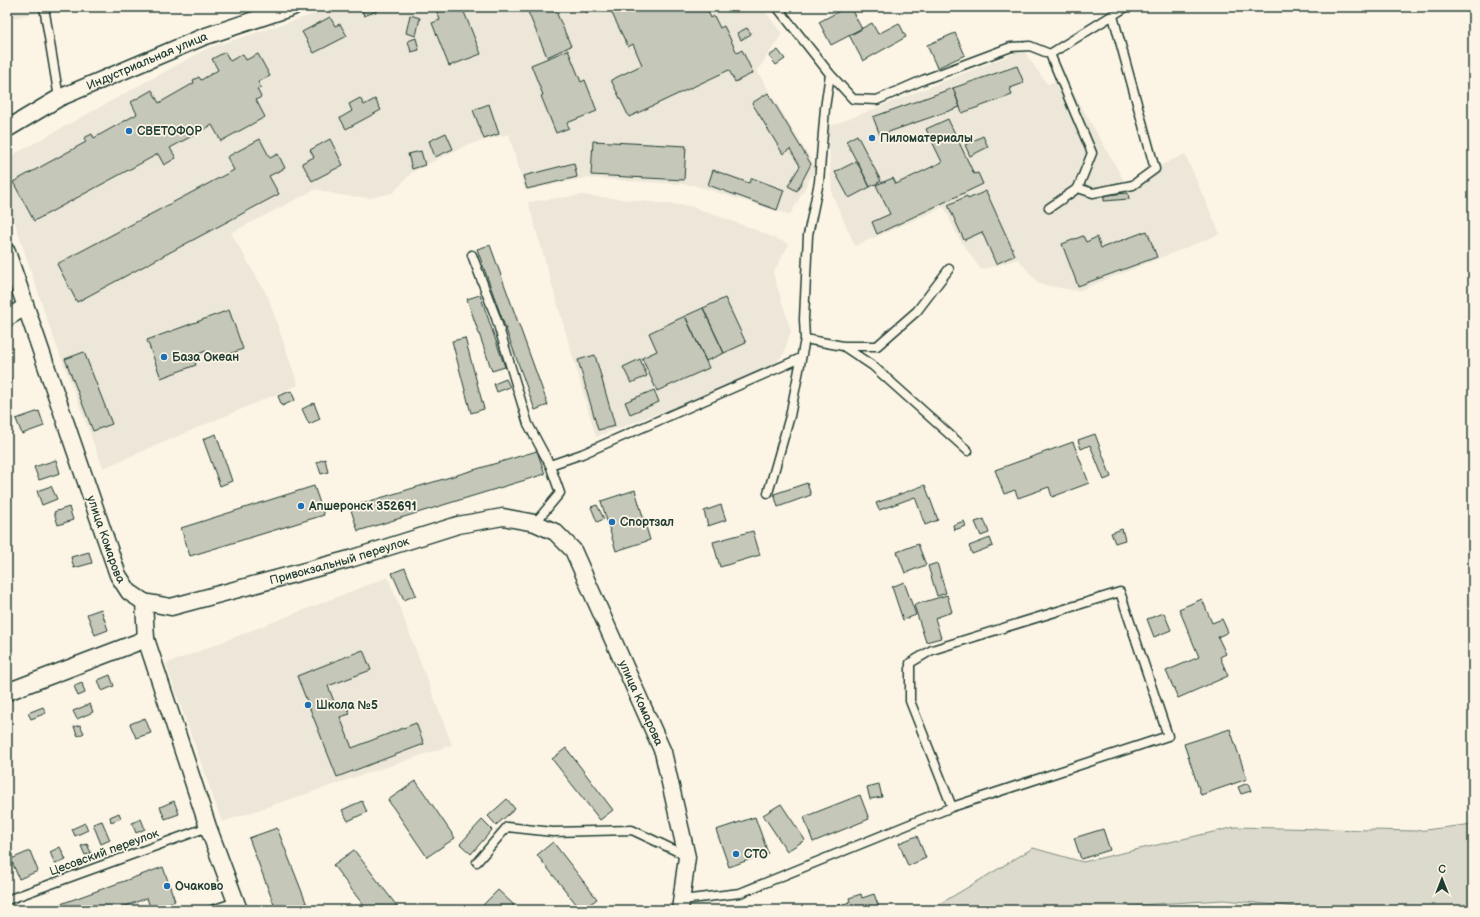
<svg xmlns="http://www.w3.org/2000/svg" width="1480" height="917" font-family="'Balsamiq Sans',sans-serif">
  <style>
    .built { fill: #ece7d8 }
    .green { fill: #dcdacc; stroke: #7e8c80 }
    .water { fill: #aeb3a7; stroke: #758479 }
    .building { fill: #c5c7b9; stroke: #1f3d34 }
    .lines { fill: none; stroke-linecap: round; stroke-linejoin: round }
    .lane-casing { stroke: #1f3d34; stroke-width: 11 }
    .street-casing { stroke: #1f3d34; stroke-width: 19 }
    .lane { stroke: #fcf5e5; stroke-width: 8 }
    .street { stroke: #fcf5e5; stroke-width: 16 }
    .poi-dot { fill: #1f6fb2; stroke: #fcf5e5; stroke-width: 1.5 }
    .labels { text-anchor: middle; stroke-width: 3.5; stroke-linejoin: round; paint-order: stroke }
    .street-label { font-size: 12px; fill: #1f3d34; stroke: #fcf5e5 }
    .poi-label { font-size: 12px; font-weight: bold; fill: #1f3d34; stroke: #fcf5e5; text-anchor: start }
  </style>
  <rect width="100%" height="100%" fill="#fcf5e5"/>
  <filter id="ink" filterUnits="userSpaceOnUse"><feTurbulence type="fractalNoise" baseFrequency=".025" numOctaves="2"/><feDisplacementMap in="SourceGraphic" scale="8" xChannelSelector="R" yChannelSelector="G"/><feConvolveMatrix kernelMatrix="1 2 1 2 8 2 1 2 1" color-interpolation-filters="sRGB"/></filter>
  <g filter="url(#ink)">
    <!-- built -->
    <path class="built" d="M7 7H70L7 19Z
      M337 7H762L782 34 757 71 816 168 790 215 693 185 586 178 525 190 509 134 467 145 412 172 393 193 370 198 338 195 316 189 231 233 268 297 298 385 103 468 50 328 7 199V158L208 48Z
      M1023 50 1047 84 1065 78 1125 182 1185 154 1220 234 1078 291 1039 284 1018 259 981 270 960 240 944 207 855 246 832 194 828 127Z
      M581 195 690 206 754 229 789 244 773 273 791 331 784 353 770 370 596 437 528 202Z
      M388 577 452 745 222 822 166 664Z"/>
    <!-- green -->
    <path class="green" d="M1473 824V910H1305L1298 907 1224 900 1153 904 1106 910H930L1033 848 1083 862 1235 827 1417 831Z"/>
    <!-- water -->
    <path class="water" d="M1208 906H1252L1293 910H1163Z"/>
    <!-- building -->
    <path class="building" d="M361 7H376L377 11 364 16Z
      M435 7H462L481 54 449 66 432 23 440 20Z
      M526 7H554L571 46 547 57Z
      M584 7H600L587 13Z
      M609 7H706L711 18 714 16 720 28 724 26 737 53 742 50 753 73 735 82 729 70 629 117 611 80 642 65 633 44 628 47Z
      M847 7H850L862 29 831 45 819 22Z
      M410 15 420 18 416 36 406 33Z
      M330 17 335 26 340 24 347 36 314 53 302 32Z
      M872 23 878 34 899 23 906 37 863 61 849 35Z
      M747 28 751 34 741 40 737 33Z
      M955 33 965 55 937 68 927 45Z
      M416 38 419 50 411 52 408 41Z
      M568 50 581 82 585 80 597 111 567 123 569 128 556 133 541 96 543 95 531 65Z
      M778 50 785 59 776 65 769 56Z
      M225 52 230 61 243 54 246 60 258 54 270 76 258 82 261 87 257 89 261 97 256 100 265 117 221 141 212 125 170 148 176 158 164 165 158 154 34 221 13 182 86 142 84 138 92 134 94 138 137 114 131 102 152 90 159 103 194 83 193 80 199 77 201 80 218 70 212 59Z
      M1017 66 1024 83 1010 88 1012 95 962 113 953 88Z
      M953 88 960 107 880 135 873 117Z
      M768 93 811 164 797 191 788 186 800 166 790 149 783 154 752 103Z
      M360 98 364 105 375 99 381 110 346 129 340 118 352 111 349 104Z
      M489 104 499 134 484 139 473 110Z
      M948 119 974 174 978 173 983 184 877 234 872 222 890 214 876 185 893 178 896 184 942 162 926 129Z
      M446 133 453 149 435 157 429 141Z
      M857 135 881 181 870 187 846 141Z
      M983 136 988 147 970 156 965 145Z
      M260 139 270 158 278 154 285 168 269 176 279 194 77 302 57 264 234 170 227 157Z
      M330 139 343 165 312 181 302 163 314 157 310 150Z
      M593 141 686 146 684 180 591 175Z
      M421 151 425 165 412 169 408 154Z
      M857 161 870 187 849 198 835 172Z
      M574 163 577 177 527 189 523 176Z
      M713 170 749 183 752 178 784 190 777 210 708 185Z
      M986 191 1015 255 996 264 982 232 964 240 948 205 967 196 968 199Z
      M1128 193 1129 199 1104 201V195Z
      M1147 231 1157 257 1078 286 1062 244 1083 236 1086 242 1097 237 1101 248Z
      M490 245 548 405 535 410 477 249Z
      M480 295 505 367 492 371 467 299Z
      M725 298 746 343 724 353 703 308Z
      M703 308 724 353 706 361 685 316Z
      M229 310 243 349 210 361 206 351 193 356 196 365 161 378 147 340Z
      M685 316 709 368 657 391 642 358 657 351 649 333Z
      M465 338 484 409 471 413 452 341Z
      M84 352 112 424 93 431 65 359Z
      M595 355 615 426 598 430 578 360Z
      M640 359 647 376 631 383 623 367Z
      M7 373 12 382 7 385Z
      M506 379 510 387 497 392 494 384Z
      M654 390 659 402 630 414 625 402Z
      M291 391 295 400 282 406 278 396Z
      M314 403 320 419 309 424 302 409Z
      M39 411 44 426 22 434 16 419Z
      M216 434 232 481 220 486 203 439Z
      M1095 434 1111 477 1104 480 1090 445 1081 449 1078 440Z
      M1073 442 1089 483 1052 497 1049 487 1018 498 1015 490 1004 494 995 470Z
      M537 451 545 474 358 531 350 507Z
      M325 459 328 472 321 474 317 462Z
      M56 460 60 473 39 480 34 467Z
      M807 483 811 495 778 507 774 494Z
      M925 485 938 520 925 525 915 497 879 510 876 503Z
      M51 486 57 499 42 505 37 491Z
      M314 486 324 515 190 556 181 528Z
      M635 490 650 540 616 551 601 501Z
      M597 505 604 519 597 522 591 507Z
      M721 505 726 520 708 526 704 511Z
      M69 507 73 520 58 525 54 512Z
      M984 519 989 533 981 536 975 522Z
      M964 521 966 526 954 530 953 525Z
      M1122 529 1125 540 1115 543 1111 533Z
      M753 531 760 555 720 567 713 542Z
      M990 538 993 546 972 554 969 546Z
      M918 544 926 565 905 573 897 552Z
      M89 552 92 563 74 568 71 557Z
      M937 563 946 593 937 596 928 566Z
      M405 568 416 595 404 600 392 573Z
      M904 582 916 615 903 620 892 587Z
      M947 595 952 612 935 618 941 638 926 642 914 605Z
      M1202 599 1212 623 1222 619 1228 632 1218 637 1226 654 1220 657 1228 676 1178 698 1166 671 1199 657 1179 609Z
      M101 609 108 630 95 635 87 614Z
      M1164 613 1171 630 1154 637 1147 619Z
      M363 650 371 670 328 686 335 704 345 701 350 714 340 717 352 748 416 723 424 744 337 777 297 676Z
      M110 675 114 686 102 691 98 680Z
      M82 683 85 693 78 696 74 686Z
      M90 704 93 712 77 719 73 711Z
      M43 707 46 713 31 719 28 713Z
      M145 718 151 733 136 738 130 724Z
      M80 725 84 733 78 736 74 727Z
      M1230 729 1247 779 1201 795 1184 744Z
      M566 748 613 810 600 820 552 759Z
      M416 781 455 838 427 857 388 800Z
      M1248 783 1251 791 1241 794 1238 787Z
      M879 784 882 797 870 799 867 787Z
      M860 795 869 819 813 842 804 817Z
      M507 799 515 809 496 825 488 816Z
      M174 801 179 814 165 819 160 807Z
      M362 801 367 812 348 821 342 810Z
      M781 804 805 840 787 851 763 815Z
      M119 813 121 818 111 822 110 817Z
      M755 817 768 853 729 867 716 830Z
      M141 819 145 829 136 833 132 823Z
      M482 820 492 830 471 854 460 844Z
      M102 821 110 840 101 844 93 824Z
      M85 823 88 830 75 836 72 829Z
      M277 828 309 910H276L249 838Z
      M1103 829 1110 850 1081 859 1074 838Z
      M917 836 926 858 908 866 899 843Z
      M553 842 597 899 582 910H581L537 855Z
      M87 844 91 853 85 855 81 846Z
      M60 847 66 860 55 864 50 852Z
      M354 850 400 910H367L333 865Z
      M30 851 38 871 19 879 11 859Z
      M163 867 175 901 151 910 147 898 115 910H44Z
      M498 890 514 905 509 910H484L481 907Z
      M861 894 862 898 874 894 880 910H838L837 906 850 902 849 898Z"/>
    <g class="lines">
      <defs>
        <path id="lane" d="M44 7 59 98
          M777 7 830 74 853 99 877 100 923 80 1011 47 1030 46 1050 54 1126 7
          M1050 54 1092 153 1078 188
          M1049 208 1078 188 1093 193 1133 185 1155 169 1113 16
          M472 255 496 318 528 424 550 465
          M805 339 843 346 873 366 968 451
          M843 346H877L917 311 949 269
          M768 493 790 416 805 339 804 319 808 235 819 182 825 108 830 74
          M535 523 560 493 550 465 582 454 801 358
          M477 862 507 827 553 832 632 830 687 856
          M7 900 208 827
          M682 900 740 893 952 807 1168 736 1120 592 932 650 910 663V701L952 807
          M212 910 236 902"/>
        <g id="street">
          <path id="s1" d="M7 129 59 98 203 37 293 7"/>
          <path id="s2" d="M7 252 118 575 129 592 144 602 146 639 208 827 239 910"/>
          <path d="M7 318 25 307"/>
          <path id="s3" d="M144 602 171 607 350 559 458 525 503 517 535 523 555 532 573 550 663 752 687 857 680 910"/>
          <path d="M7 692 146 639"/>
        </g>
      </defs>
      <!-- lane casing -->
      <use href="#lane" class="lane-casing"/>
      <!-- street casing -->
      <use href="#street" class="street-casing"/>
      <!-- lane -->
      <use href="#lane" class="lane"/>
      <!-- street -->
      <use href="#street" class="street"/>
    </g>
  </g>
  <!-- markers -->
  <g class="poi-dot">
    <circle cx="129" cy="131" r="4"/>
    <circle cx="872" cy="138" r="4"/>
    <circle cx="164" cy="357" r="4"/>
    <circle cx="301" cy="506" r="4"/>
    <circle cx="612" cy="522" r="4"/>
    <circle cx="308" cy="705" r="4"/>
    <circle cx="736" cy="854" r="4"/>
    <circle cx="167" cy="886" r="4"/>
  </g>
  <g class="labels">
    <!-- street labels -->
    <g class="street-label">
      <text dy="4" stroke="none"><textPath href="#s1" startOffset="156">Индустриальная улица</textPath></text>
      <text dy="4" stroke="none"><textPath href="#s2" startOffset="304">улица Комарова</textPath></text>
      <text dy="4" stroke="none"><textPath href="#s3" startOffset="202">Привокзальный переулок</textPath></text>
      <text dy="4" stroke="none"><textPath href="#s3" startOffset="619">улица Комарова</textPath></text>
      <text transform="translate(104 852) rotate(-20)" y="4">Цесовский переулок</text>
    </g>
    <!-- poi labels -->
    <g class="poi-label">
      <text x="137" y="135">СВЕТОФОР</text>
      <text x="880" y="142">Пиломатериалы</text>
      <text x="172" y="361">База Океан</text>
      <text x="309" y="510">Апшеронск 352691</text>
      <text x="620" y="526">Спортзал</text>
      <text x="316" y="709">Школа №5</text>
      <text x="744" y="858">СТО</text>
      <text x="175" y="890">Очаково</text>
    </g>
  </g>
  <!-- margin -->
  <rect width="1480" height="917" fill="none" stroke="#fcf5e5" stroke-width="24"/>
  <rect x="12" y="12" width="1456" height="893" fill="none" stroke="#1f3d34" stroke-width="1.5" filter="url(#ink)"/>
  <!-- north arrow -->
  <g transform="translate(1442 879)" stroke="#fcf5e5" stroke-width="3" paint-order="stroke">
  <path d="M0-3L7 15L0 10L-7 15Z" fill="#1f3d34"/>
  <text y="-6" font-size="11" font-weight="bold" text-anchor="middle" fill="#1f3d34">С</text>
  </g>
</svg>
